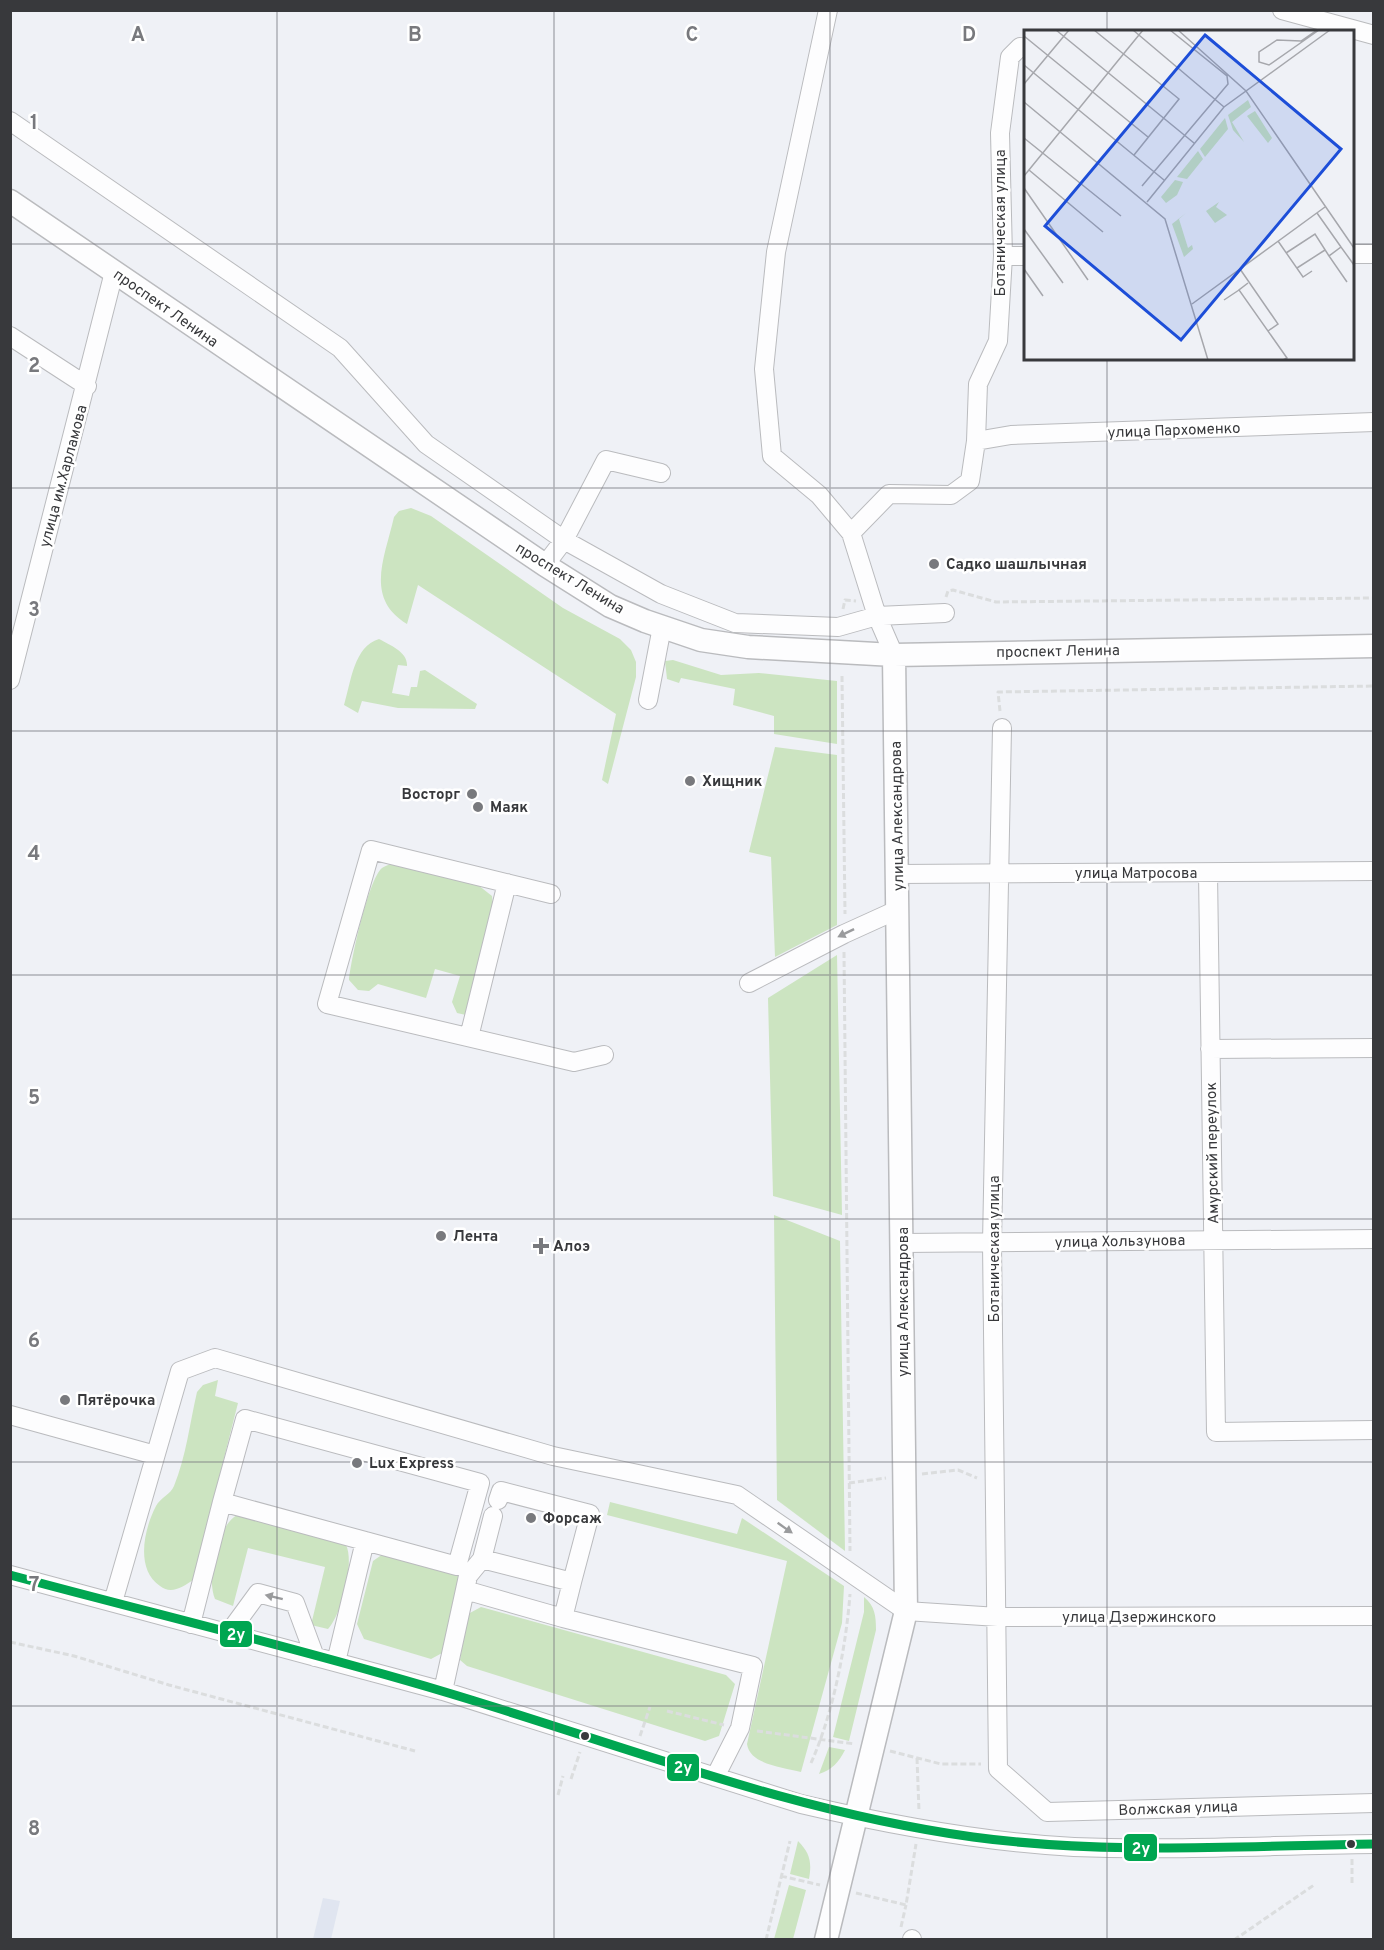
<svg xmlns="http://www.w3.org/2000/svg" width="1384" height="1950" font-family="Overpass,sans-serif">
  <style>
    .built { fill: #e0e5f0 }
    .green { fill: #cce4c1 }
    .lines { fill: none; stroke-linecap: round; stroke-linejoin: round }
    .minor-casing { stroke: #babbbe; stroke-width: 20 }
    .major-casing { stroke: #babbbe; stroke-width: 25 }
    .path { stroke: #dbddde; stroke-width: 3; stroke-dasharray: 6 3; stroke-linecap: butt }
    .minor { stroke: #fdfdfe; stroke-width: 18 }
    .major { stroke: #fdfdfe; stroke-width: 22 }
    .bus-1-casing { stroke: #fff; stroke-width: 14 }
    .bus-1 { stroke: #00a651; stroke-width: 9 }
    .oneway { fill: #9a9b9d }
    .grid { fill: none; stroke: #78797d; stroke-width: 1.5; stroke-opacity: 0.55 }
    .poi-dot { fill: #78797d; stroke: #fff; stroke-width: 2 }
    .bus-dot { fill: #38393c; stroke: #fff; stroke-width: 2 }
    .labels { text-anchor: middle; stroke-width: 5; stroke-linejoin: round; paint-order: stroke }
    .street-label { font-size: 15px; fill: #38393c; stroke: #fff }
    .poi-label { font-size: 15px; font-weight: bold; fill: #38393c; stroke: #fff; text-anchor: start }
    .inset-road { fill: none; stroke: #a6a7ac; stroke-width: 1.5 }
    .view { fill: #1d4ed8; fill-opacity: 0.15; stroke: #1d4ed8; stroke-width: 3 }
    .inset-edge { fill: none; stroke: #38393c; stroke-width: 3 }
    .grid-label { font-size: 20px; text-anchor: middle; font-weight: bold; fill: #78797d; stroke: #fff; stroke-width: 5; stroke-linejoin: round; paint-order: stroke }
    .line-badge { stroke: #fff; stroke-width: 2 }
    .badge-label { font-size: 16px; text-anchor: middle; font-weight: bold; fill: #fff }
  </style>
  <rect width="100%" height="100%" fill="#eff1f6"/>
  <!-- built -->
  <path class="built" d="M323 1898 340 1901 331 1939H313Z"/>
  <!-- green -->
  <path class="green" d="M411 508 431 516 563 608 620 639 631 650 636 662V677L608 784 602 780 616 714 418 585 407 624C364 598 385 557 394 517L399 511Z
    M379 639C390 645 408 652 407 666L398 665 392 693 409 696 411 687H417L420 671 425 670 477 704 475 709 398 708 362 701 358 713 344 705C351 682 354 646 379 639Z
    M673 660 721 675 759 673 837 681V744L774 734V716L733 705 735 689 681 678 679 683 667 679 665 661Z
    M775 747 837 755V925L775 957 771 857 749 852Z
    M400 861 478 885 492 896 494 915 466 1015 457 1013 452 1002 460 976 435 969 426 998 378 984 369 991 358 990 349 980C351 960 368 880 382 868 386 865 395 863 400 861Z
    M837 955 842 1215 773 1196 768 998Z
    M774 1215 840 1241 845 1551 777 1500Z
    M218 1380 215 1396 238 1403 193 1580C183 1587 171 1595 160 1586 135 1569 144 1529 156 1506 160 1498 171 1494 174 1486 186 1457 190 1422 197 1392L203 1385Z
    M610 1502 737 1534 742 1518 844 1586 842 1623 801 1772C783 1767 750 1765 747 1744L787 1561 607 1515Z
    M237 1515 346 1545C355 1563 341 1615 328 1629L311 1625 325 1567 248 1548 233 1606 215 1599C206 1579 217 1526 237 1515Z
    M383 1554 464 1576 444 1652 431 1659 364 1639 357 1624 373 1561Z
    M864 1597C875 1606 876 1616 876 1630L849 1741 833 1737 864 1612Z
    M481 1607 726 1675 735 1684 719 1736 705 1741 467 1666 460 1660 468 1614Z
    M829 1747 845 1750C839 1762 832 1770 819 1774Z
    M798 1841C810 1853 812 1862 809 1879L790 1874Z
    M789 1885 806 1890 793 1939H774Z"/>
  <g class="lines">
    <defs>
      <path id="minor" d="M828 10 776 252 764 369 772 456 819 495 851 533 877 616 894 655
        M1282 10 1374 35
        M10 121 340 348 426 444 564 540 661 594 735 623 838 627 877 616 945 613
        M1352 254H1374
        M1003 256H1026
        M10 336 87 386
        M976 441 1011 435 1374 422
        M851 533 889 494 951 495 970 481 976 441 978 384 998 341 1003 256 1000 133 1010 57 1020 47 1026 48
        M545 565 564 540 606 460 661 473
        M10 680 114 272
        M648 700 662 627
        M1002 728 992 1243 998 1769 1047 1812 1374 1803
        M1208 873 1216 1432 1374 1430
        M898 874 1374 871
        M551 894 371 850 327 1004 574 1062 604 1055
        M749 983 844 934 899 909
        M469 1037 507 883
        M1210 1049 1374 1048
        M903 1243 1374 1239
        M10 1415 155 1455
        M498 1500 501 1491 590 1514 572 1582
        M482 1559 493 1516
        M10 1575 443 1691 801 1804C890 1825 982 1842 1074 1847 1174 1851 1274 1845 1374 1844
        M113 1602 180 1371 215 1358 553 1456 737 1495 906 1611 998 1617 1374 1616
        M563 1618 753 1666 740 1728 715 1777
        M191 1624 222 1502
        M228 1634 258 1593 295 1603 315 1657
        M336 1662 365 1541 222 1502 245 1419 480 1483 457 1566 365 1541
        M443 1691 465 1590 468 1576 482 1559 572 1582 563 1618 465 1590
        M912 1940V1939"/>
      <path id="major" d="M10 201 545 565 610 606 645 621 701 640 748 647 894 655 1374 646
        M826 1940 906 1611 894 655"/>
    </defs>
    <!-- minor casing -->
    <use href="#minor" class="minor-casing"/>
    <!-- major casing -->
    <use href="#major" class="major-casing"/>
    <!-- path -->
    <path class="path" d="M946 597 948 591 953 590 996 602 1374 598
      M843 609 845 600 856 601
      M842 676 845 914
      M1000 711 998 692 1374 686
      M844 952 850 1551
      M922 1474 958 1470 977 1478
      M849 1483 886 1478
      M10 1642 74 1656 169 1685 415 1751
      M667 1711 724 1725
      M757 1731 855 1744
      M640 1736 650 1707
      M890 1751 941 1764H981
      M917 1758 919 1811
      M811 1763C833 1714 846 1647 850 1594
      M571 1779 580 1752
      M558 1795 563 1776
      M1352 1859V1885
      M781 1876 820 1885
      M856 1893 906 1905 916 1844
      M901 1927 906 1905
      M766 1940 790 1841
      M1234 1940 1314 1885"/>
    <!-- minor -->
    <use href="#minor" class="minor"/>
    <!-- major -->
    <use href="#major" class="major"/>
    <defs>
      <path id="bus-1" d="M10 1575C155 1614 302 1649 445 1692 620 1744 791 1812 973 1837 1106 1855 1240 1846 1374 1844"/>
    </defs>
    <!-- bus-1 casing -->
    <use href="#bus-1" class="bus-1-casing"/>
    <!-- bus-1 -->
    <use href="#bus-1" class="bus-1"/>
  </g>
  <!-- one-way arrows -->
  <defs><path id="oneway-solid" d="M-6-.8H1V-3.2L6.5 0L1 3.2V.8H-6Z" transform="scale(1.5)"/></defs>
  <g class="oneway">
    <use href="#oneway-solid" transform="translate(846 933) rotate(154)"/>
    <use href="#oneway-solid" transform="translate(785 1528) rotate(35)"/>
    <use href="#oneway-solid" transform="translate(274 1597) rotate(-166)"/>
  </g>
  <!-- grid -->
  <path class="grid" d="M277 10V1940M554 10V1940M830 10V1940M1107 10V32M10 244H1026M1352 244H1374M1107 358V1940M10 488H1374M10 731H1374M10 975H1374M10 1219H1374M10 1462H1374M10 1706H1374"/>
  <!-- markers -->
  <g class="poi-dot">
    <circle cx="934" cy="564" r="6"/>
    <circle cx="690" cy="781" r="6"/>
    <circle cx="472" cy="794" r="6"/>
    <circle cx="478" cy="807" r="6"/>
    <circle cx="441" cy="1236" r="6"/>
    <path d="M538 1237h6v6h6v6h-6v6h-6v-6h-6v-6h6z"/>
    <circle cx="65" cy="1400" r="6"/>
    <circle cx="357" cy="1463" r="6"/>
    <circle cx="531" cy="1518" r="6"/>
  </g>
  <g class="bus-dot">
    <circle cx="585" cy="1736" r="5"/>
    <circle cx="1351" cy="1844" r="5"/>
  </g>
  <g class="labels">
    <!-- street labels -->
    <g class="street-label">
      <text transform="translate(1000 223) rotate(-90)" y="5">Ботаническая улица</text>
      <text transform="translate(166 308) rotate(35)" y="5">проспект Ленина</text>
      <text transform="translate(1174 430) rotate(-2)" y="5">улица Пархоменко</text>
      <text transform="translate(63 476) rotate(-75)" y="5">улица им.Харламова</text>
      <text transform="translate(570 578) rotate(31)" y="5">проспект Ленина</text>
      <text transform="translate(1058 651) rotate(-1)" y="5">проспект Ленина</text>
      <text transform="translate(897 816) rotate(-91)" y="5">улица Александрова</text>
      <text x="1136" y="878">улица Матросова</text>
      <text transform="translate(1212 1153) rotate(-91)" y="5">Амурский переулок</text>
      <text transform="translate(1120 1241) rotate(-1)" y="5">улица Хользунова</text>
      <text transform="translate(994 1249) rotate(-90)" y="5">Ботаническая улица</text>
      <text transform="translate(903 1302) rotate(-90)" y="5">улица Александрова</text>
      <text x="1139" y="1622">улица Дзержинского</text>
      <text transform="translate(1178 1808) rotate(-2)" y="5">Волжская улица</text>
    </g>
    <!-- poi labels -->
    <g class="poi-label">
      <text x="946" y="569">Садко шашлычная</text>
      <text x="702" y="786">Хищник</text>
      <text x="460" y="799" text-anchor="end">Восторг</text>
      <text x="490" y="812">Маяк</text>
      <text x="453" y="1241">Лента</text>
      <text x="553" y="1251">Алоэ</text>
      <text x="77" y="1405">Пятёрочка</text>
      <text x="369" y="1468">Lux Express</text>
      <text x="543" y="1523">Форсаж</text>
    </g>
  </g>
  <!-- overview -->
  <g transform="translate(1024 30)">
    <rect width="330" height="330" fill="#eff1f6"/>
    <path d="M224 70 227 77 208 92 220 112 209 100 204 85ZM231 81 248 108 244 113 223 86ZM201 88 204 99 181 127 176 119ZM174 121 179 129 163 149 153 147ZM151 150 159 152 153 165 142 173 137 167ZM195 172 192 177 203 185 191 193 182 181ZM162 183 155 189 164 218 168 215 169 219 160 227 148 194Z" fill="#cce4c1"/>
    <path class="inset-road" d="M32 0 170 113M70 0 155 69 110 125M109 0 200 77M154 0 222 61 330 218M293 0 277 11 253 10 235 22V32L245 35 295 0M0 6 124 107M0 35 140 150M0 54 45 0M0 72 141 189 184 330M0 108 97 186M5 140 79 202M0 146 119 0M118 156 204 54 203 46 146 0M0 158 64 250M123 172 200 77 306 0M293 183 317 217M0 199 39 253M254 211 279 247 288 241M262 223 291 204 305 226M273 238 301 220M0 239 19 266M216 239 254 294 244 301M323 252 305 226 317 217 330 235M224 253 215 260 263 328 259 330M200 270 215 260M168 274 301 177"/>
    <path class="view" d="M181 5 317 119 157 310 21 196Z"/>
    <rect width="330" height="330" class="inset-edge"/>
  </g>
  <g class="grid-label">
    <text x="138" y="41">A</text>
    <text x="415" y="41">B</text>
    <text x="692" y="41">C</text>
    <text x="969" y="41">D</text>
    <text x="34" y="129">1</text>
    <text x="34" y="372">2</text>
    <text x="34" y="616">3</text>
    <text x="34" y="860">4</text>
    <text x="34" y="1104">5</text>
    <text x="34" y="1347">6</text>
    <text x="34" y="1591">7</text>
    <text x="34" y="1835">8</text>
  </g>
  <g class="line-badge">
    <rect x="219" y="1620" width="34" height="28" rx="6" fill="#00a651"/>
    <rect x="666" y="1753" width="34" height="29" rx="6" fill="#00a651"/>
    <rect x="1123" y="1833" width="35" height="29" rx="6" fill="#00a651"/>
  </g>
  <g class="badge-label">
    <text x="236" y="1640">2у</text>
    <text x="683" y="1773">2у</text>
    <text x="1141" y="1854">2у</text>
  </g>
  <!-- border -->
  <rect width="1384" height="1950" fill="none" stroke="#38393c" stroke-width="24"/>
</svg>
